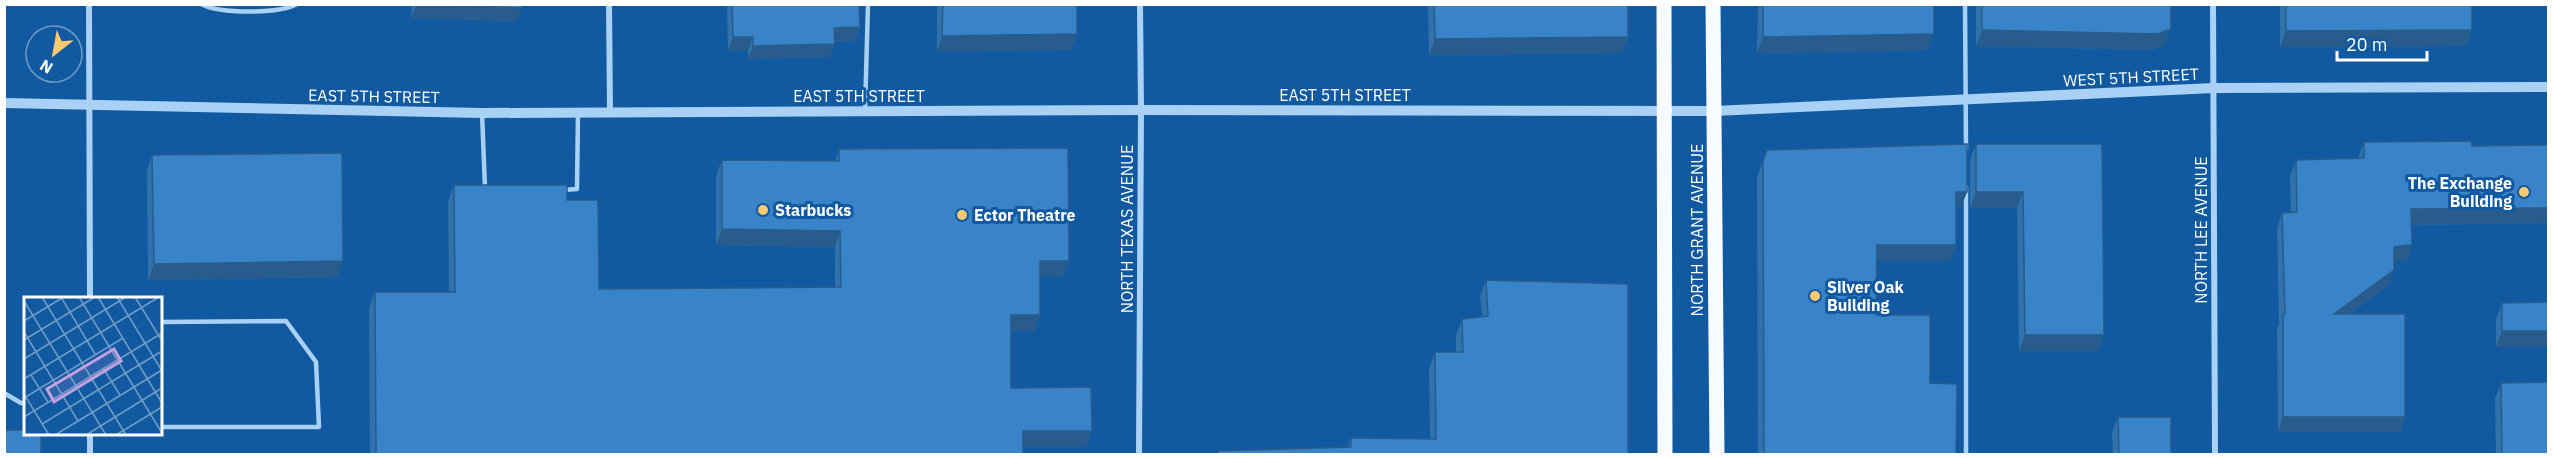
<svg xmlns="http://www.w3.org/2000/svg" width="2553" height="459" font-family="'IBM Plex Sans',sans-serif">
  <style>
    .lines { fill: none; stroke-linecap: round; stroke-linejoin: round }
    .service { stroke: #a9d1f5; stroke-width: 4.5 }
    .minor { stroke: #a9d1f5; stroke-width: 6 }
    .tertiary { stroke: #a9d1f5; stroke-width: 10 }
    .primary { stroke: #f7fbff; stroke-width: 15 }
    .wall { fill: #3171ac }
    .shaded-wall { fill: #285c8c }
    .building { fill: #3983c8; stroke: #285c8c; stroke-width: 1.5 }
    .poi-dot { fill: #ffca6d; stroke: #115aa1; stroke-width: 2 }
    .labels { text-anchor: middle; stroke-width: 6; stroke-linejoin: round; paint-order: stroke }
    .street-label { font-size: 16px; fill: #fff; stroke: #115aa1 }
    .poi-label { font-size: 16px; font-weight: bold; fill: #fff; stroke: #115aa1; text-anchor: start }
    .inset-road { fill: none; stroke: #709cc7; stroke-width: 1.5 }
    .view { fill: #c4a0e2; fill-opacity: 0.15; stroke: #c4a0e2; stroke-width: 3 }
    .inset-edge { fill: none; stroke: #fff; stroke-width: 3 }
  </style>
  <rect width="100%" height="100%" fill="#115aa1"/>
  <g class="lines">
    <!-- service -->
    <path class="service" d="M201 4C220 14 278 14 297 4
      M1965 4 1966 149
      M865 111 868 4
      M482 113 485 188
      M1966 187V454
      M563 190 577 189 578 113
      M160 322 286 321 316 362 319 427H160
      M4 393 21 403H26"/>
    <!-- minor -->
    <path class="minor" d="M89 4 90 298
      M609 4 610 112
      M2213 4 2215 454
      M90 434V454
      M1139 454 1141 110 1140 4"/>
    <!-- tertiary -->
    <path class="tertiary" d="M4 103 482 113 1141 110 1714 111 2214 88 2548 87"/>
    <!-- primary -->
    <path class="primary" d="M1664 4 1665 454
      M1713 4 1717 454"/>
  </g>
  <!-- wall -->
  <path class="wall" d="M412 4H522L517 21 411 18Z
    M727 4H859L860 27 855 41 835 42 830 57 748 59V50L728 51Z
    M937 4H1077L1071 50 937 51Z
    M1428 4H1628L1622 53 1429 55Z
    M1758 4H1934V34L1928 50 1757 53Z
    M1976 4H2171L2165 45 2152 50 1976 46Z
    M2280 4H2472L2466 46 2280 47Z
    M2364 142 2472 146 2548 223 2412 225 2407 261 2394 262 2389 285 2349 314 2405 417 2400 432H2278L2277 329 2279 324 2277 228 2282 213 2291 212 2290 176 2296 160 2358 158Z
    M1976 144H2102L2098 351H2019L2017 208H1970V160Z
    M839 149 1069 261 1063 276H1040L1035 331H1011V388L1092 431 1086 447H1023V454H370L369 308 375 292H449L448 201 454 185 567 200 599 289 835 287V247L716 245V176L722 160 835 161Z
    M1767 150 1967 192 1961 207H1956L1950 261H1877L1876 315 1930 383 1956 454H1758L1757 177Z
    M152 155 337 277 148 280 147 171Z
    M1486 280 1628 454H1216L1218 451 1348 447 1351 438 1430 439 1429 368 1435 352H1456V335L1462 319 1482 317 1480 296Z
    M2548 302V347H2496V319L2502 303Z
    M2501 383 2548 454H2496L2495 399Z
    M2118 417 2171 454H2113L2112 433Z"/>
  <!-- shaded-wall -->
  <path class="shaded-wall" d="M416 5 522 8 517 21 411 18Z
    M860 27 855 41 829 42 834 28Z
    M2171 29 2165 45 2152 50 1976 46 1982 30Z
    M2472 30 2466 46 2280 47 2286 31Z
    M1077 34 1071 50 937 51 942 36Z
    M1934 34 1928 50 1757 53 1763 37Z
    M733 37H753L748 50 728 51Z
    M1628 37 1622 53 1429 55 1435 39Z
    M835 44 830 57 748 59 753 46Z
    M1956 192H1967L1961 207H1950Z
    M1976 192H2023L2017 208H1970Z
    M2548 208V223L2406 225 2411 209Z
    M722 229 840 231 835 247 716 245Z
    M1877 245H1956L1950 261H1871Z
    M2412 245 2407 261 2389 263 2394 247Z
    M343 261 337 277 148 280 154 264Z
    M1040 261H1069L1063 276H1034Z
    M2394 270 2389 285 2328 329 2334 314Z
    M1011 315H1040L1035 331H1005Z
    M2502 331H2548V347H2496Z
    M2025 335H2104L2098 351H2019Z
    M2283 417H2405L2400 432H2278Z
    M1023 431H1092L1086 447H1017Z"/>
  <!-- building -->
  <path class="building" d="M416 4H522V8Z
    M732 4H859L860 27 834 28 835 44 753 46V37H733Z
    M943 4H1077V34L942 36Z
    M1434 4H1628V37L1435 39Z
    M1763 4H1934V34L1763 37Z
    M1982 4H2171V29L2158 34 1982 30Z
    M2286 4H2472V30L2286 31Z
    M2472 141V146L2548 145V208L2411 209 2412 245 2394 247V270L2334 314H2405V417H2283V314H2285L2282 213 2297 212 2296 160 2364 158V142Z
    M1967 144V192H1956V245H1877L1876 315H1930V383L1957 384 1956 454H1764L1763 161 1767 150Z
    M1976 144H2102L2104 335H2025L2023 192H1976Z
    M1068 148 1069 261H1040V315H1011V388L1091 387 1092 431H1023V454H376L375 292H455L454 185H567V200H598L599 289 841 287 840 231 722 229V160L839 161V149Z
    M342 153 343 261 154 264 152 155Z
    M1486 280 1628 284V454H1218V451L1351 447V438L1436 439 1435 352H1463L1462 319 1488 316Z
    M2548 302V331H2502V303Z
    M2548 382V454H2502L2501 383Z
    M2118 417H2171V454H2119Z
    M6 430H26V434H41V454H4V441Z"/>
  <!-- markers -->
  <g class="poi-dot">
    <circle cx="2524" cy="192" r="6"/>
    <circle cx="763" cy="210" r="6"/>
    <circle cx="962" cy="215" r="6"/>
    <circle cx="1815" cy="296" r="6"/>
  </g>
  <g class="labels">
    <!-- street labels -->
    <g class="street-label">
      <text transform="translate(2131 77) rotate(-3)" y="6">WEST 5TH STREET</text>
      <text x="1345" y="101">EAST 5TH STREET</text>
      <text transform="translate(374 96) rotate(1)" y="6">EAST 5TH STREET</text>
      <text x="859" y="102">EAST 5TH STREET</text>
      <text transform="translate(1127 229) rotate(-90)" y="6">NORTH TEXAS AVENUE</text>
      <text transform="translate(1697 230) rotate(-90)" y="6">NORTH GRANT AVENUE</text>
      <text transform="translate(2201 230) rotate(-90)" y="6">NORTH LEE AVENUE</text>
    </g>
    <!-- poi labels -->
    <g class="poi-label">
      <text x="2512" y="189" text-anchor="end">The Exchange<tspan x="2512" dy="18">Building</tspan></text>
      <text x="775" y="216">Starbucks</text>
      <text x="974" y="221">Ector Theatre</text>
      <text x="1827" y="293">Silver Oak<tspan x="1827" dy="18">Building</tspan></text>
    </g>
  </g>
  <!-- overview -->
  <g transform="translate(24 297)">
    <rect width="138" height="138" fill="#115aa1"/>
    <path class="inset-road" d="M18 0 102 138M37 0 71 57M55 0 138 136M74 0 138 106M93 0 138 74M111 0 138 44M0 4 82 138M0 24 38 1M0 35 54 124M0 43 71 0M0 62 102 0M79 71 96 98M7 78 24 105M0 82 135 0M0 97 25 138M0 101 99 41M0 120 138 36M18 127 138 54M31 138 138 73M62 138 138 91M92 138 138 110"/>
    <path class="view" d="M90 52 97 64 30 105 23 92Z"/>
    <rect width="138" height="138" class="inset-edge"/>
  </g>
  <!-- border -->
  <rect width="2553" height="459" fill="none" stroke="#ffffff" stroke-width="12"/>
  <!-- north arrow -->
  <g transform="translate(54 54) rotate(211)"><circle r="28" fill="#115aa1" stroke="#709cc7" stroke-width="1.5"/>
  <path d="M0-4.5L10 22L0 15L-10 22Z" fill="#ffca6d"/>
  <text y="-9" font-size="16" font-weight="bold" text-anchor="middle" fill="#ffffff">N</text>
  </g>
  <!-- scale -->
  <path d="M2337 51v9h90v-9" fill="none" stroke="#ffffff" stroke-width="3"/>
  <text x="2346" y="51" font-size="18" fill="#ffffff" stroke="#115aa1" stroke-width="4.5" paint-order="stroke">20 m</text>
</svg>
